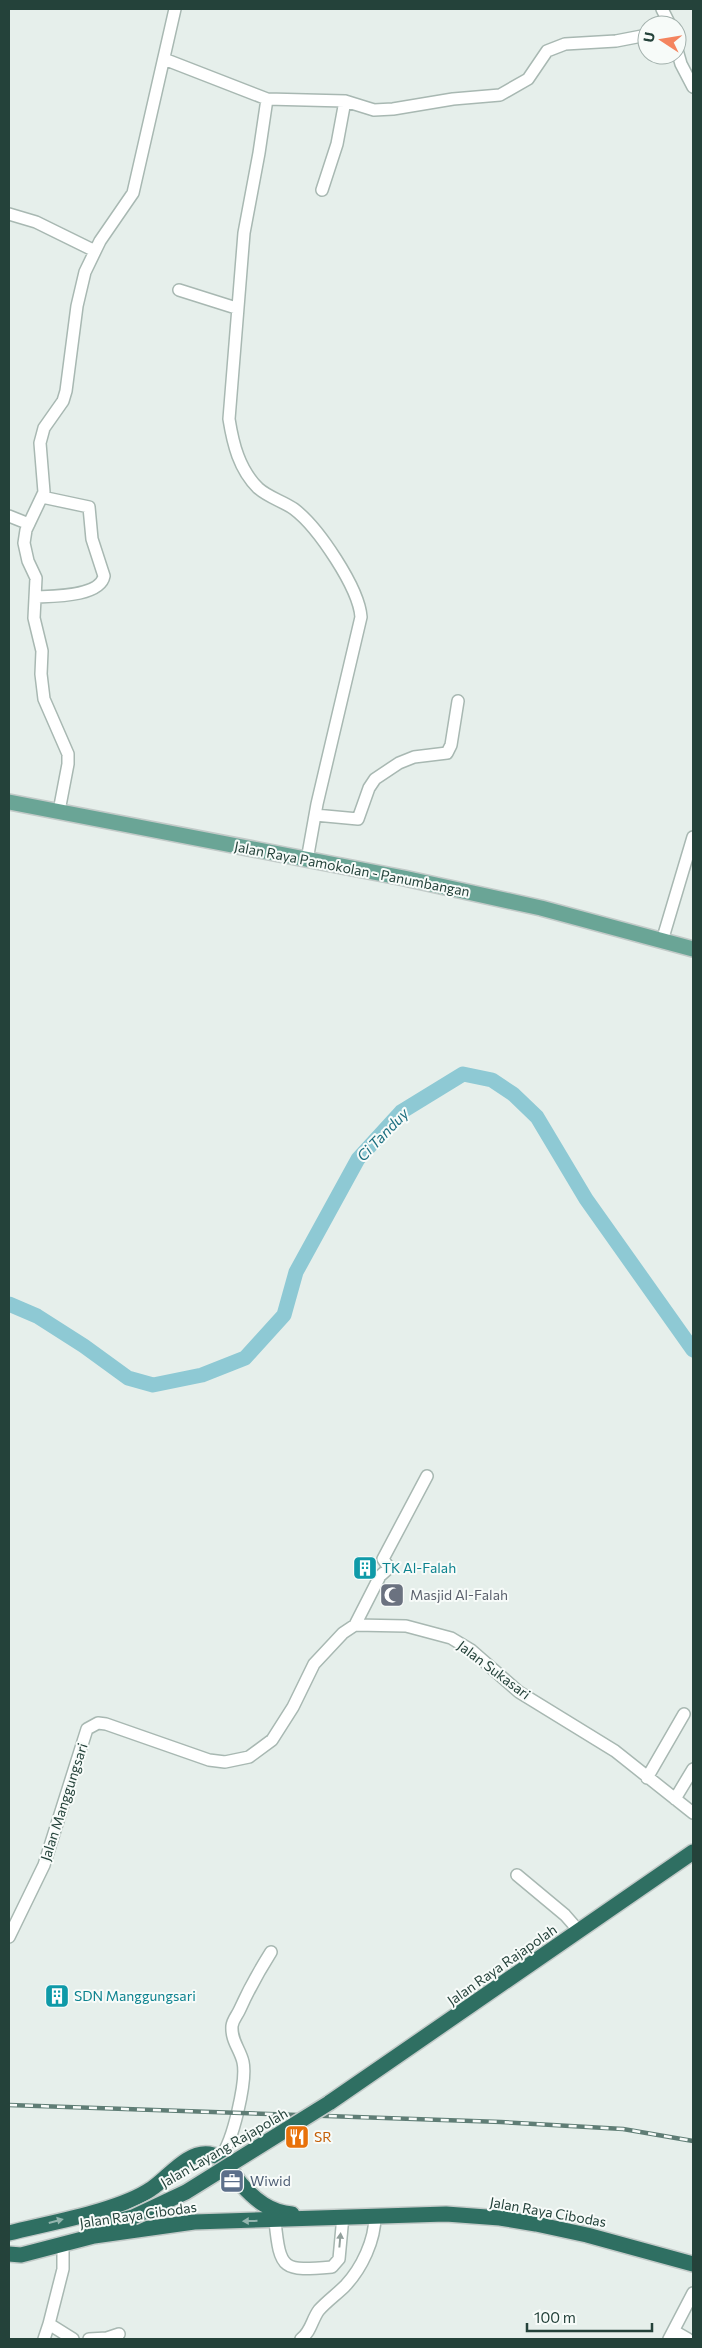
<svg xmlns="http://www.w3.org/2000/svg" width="702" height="2348" font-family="Commissioner,sans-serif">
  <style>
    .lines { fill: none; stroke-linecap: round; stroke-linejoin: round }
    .river { stroke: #8ec9d4; stroke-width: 15 }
    .minor-casing { stroke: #a8b8b2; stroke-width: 14 }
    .major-casing { stroke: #c2cac8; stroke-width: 18 }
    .highway-casing { stroke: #c2cac8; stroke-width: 18 }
    .minor { stroke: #fff; stroke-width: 11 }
    .major { stroke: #6aa596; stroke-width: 15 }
    .highway { stroke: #2f6f62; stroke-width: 15 }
    .rail-casing { stroke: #5f7d75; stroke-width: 4.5 }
    .rail { stroke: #f7fbf9; stroke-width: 2.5; stroke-dasharray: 8; stroke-linecap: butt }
    .highway-bridge-casing { stroke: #c2cac8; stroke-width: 18; stroke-linecap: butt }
    .highway-bridge { stroke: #2f6f62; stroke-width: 15 }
    .oneway { fill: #93b5ae }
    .oneway2 { fill: #92a09c }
    .labels { text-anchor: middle; stroke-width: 4; stroke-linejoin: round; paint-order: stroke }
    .street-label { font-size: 14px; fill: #24423a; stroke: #f7fbf9 }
    .culture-label { font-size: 14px; fill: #0d838f; stroke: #f7fbf9; text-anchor: start }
    .worship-label { font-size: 14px; fill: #5b616d; stroke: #f7fbf9; text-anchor: start }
    .food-label { font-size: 14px; fill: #c56008; stroke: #f7fbf9; text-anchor: start }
    .service-label { font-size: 14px; fill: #4e5e75; stroke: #f7fbf9; text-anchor: start }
    .water-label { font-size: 15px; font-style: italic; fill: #1c6f80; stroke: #f7fbf9 }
  </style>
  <rect width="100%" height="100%" fill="#e6efeb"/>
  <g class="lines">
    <!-- river -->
    <path class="river" d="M9 1304 37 1316 84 1346 128 1378 153 1385 202 1375 245 1358 284 1315 296 1272 358 1159 401 1112 463 1074 492 1080 513 1094 537 1117 586 1199 693 1350"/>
    <defs>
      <path id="minor" d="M662 9 670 25
        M677 50 681 64 693 87
        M164 59 267 99 345 101 374 110 393 109 453 99 500 95 528 79 547 51 565 44 616 41 647 35
        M267 99 259 153 244 233 229 419C233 444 239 469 258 488 269 498 283 501 294 509 318 527 359 588 361 617L317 804 307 860
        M322 190 337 144 345 101
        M9 214 36 222 95 251
        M179 290 236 308
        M9 516 29 524
        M35 597C52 596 100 597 104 576L92 539 89 507 42 497
        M59 811 68 764V754L44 699 41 674 42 651 34 618 36 578 28 561 24 543 26 530 44 492 40 443 44 428 63 401 66 391 77 306 85 272 100 241 133 193 175 9
        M315 815 358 819 369 788 375 779 399 763 414 757 447 753 451 745 458 701
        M662 941 693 837
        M355 1625 380 1576 389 1568 383 1559 427 1476
        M647 1778 684 1714
        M675 1799 693 1769
        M517 1875 565 1915 579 1931
        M9 1937 44 1865 87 1729 98 1723 106 1724 209 1760 225 1762 249 1757 272 1740 293 1707 314 1664 343 1633 355 1625 406 1626 451 1638 471 1650 519 1692 615 1751 693 1813
        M220 2157C233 2143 247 2080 243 2062 240 2049 231 2041 232 2026 233 2019 237 2016 240 2009 249 1989 259 1971 271 1952
        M275 2221C280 2271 283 2271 332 2267L339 2259 343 2216
        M63 2244V2269L49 2324 73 2339
        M674 2331 688 2339
        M44 2339 49 2324
        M89 2339 107 2338 119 2334
        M301 2339C311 2332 312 2319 319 2310 327 2301 337 2294 345 2286 362 2268 375 2240 375 2216
        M669 2339 693 2293"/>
      <path id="major" d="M9 802 404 878 541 908 693 949"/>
      <path id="highway" d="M329 2103 693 1852
        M90 2228 133 2217
        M9 2233C48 2223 119 2211 151 2189 168 2178 187 2151 209 2154 228 2157 230 2171 241 2184 255 2200 270 2212 292 2214
        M9 2254 21 2255 94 2236 194 2222 446 2214 500 2218 536 2224 587 2235 693 2264"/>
    </defs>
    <!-- minor casing -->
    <use href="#minor" class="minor-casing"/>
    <!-- major casing -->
    <use href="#major" class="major-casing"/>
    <!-- highway casing -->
    <use href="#highway" class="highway-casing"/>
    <!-- minor -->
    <use href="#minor" class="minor"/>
    <!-- major -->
    <use href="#major" class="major"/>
    <!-- highway -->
    <use href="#highway" class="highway"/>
    <defs>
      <path id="rail" d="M9 2105 501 2122 623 2129 693 2141"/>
    </defs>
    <!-- rail casing -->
    <use href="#rail" class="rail-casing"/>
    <!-- rail -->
    <use href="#rail" class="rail"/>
    <defs>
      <path id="highway-bridge" d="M133 2217 186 2192 329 2103"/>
    </defs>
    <!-- highway-bridge casing -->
    <use href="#highway-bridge" class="highway-bridge-casing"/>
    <!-- highway-bridge -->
    <use href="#highway-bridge" class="highway-bridge"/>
  </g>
  <!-- one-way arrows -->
  <defs><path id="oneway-solid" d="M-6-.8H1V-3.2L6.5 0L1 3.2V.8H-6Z" transform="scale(1.25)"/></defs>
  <g class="oneway">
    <use href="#oneway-solid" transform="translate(56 2221) rotate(-15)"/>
    <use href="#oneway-solid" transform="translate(250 2221) rotate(179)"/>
  </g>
  <use class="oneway2" href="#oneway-solid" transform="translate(340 2240) rotate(-85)"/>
  <!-- icons -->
  <defs>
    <symbol id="building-square" viewBox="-11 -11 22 22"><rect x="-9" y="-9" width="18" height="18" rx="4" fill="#0f9aa8" stroke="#f7fbf9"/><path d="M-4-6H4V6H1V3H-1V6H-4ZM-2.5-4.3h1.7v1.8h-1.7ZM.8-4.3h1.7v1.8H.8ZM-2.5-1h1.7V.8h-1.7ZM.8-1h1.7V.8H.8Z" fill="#fff"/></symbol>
    <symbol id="mosque-square" viewBox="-11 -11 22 22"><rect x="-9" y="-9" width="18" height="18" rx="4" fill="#6b7280" stroke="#f7fbf9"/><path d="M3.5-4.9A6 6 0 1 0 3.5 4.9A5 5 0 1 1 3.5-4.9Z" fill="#fff"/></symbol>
    <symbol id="restaurant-square" viewBox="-11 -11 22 22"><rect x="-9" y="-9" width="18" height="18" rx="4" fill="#e8710a" stroke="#f7fbf9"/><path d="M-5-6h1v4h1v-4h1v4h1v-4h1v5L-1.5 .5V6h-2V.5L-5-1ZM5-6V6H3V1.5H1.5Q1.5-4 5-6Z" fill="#fff"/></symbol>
    <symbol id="office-square" viewBox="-11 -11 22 22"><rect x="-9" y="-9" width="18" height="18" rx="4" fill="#5c6f8a" stroke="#f7fbf9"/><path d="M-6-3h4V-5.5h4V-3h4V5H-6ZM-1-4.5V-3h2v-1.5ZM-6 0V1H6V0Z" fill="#fff"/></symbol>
  </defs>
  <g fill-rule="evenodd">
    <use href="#building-square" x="351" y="1554" width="28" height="28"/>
    <use href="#mosque-square" x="378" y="1581" width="28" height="28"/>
    <use href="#building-square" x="43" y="1982" width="28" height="28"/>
    <use href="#restaurant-square" x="283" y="2123" width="28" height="28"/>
    <use href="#office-square" x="218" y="2167" width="28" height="28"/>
  </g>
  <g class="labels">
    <!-- street labels -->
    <g class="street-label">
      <text transform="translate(352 869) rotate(11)" y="5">Jalan Raya Pamokolan - Panumbangan</text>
      <text transform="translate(494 1670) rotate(37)" y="5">Jalan Sukasari</text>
      <text transform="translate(64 1802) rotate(-72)" y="5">Jalan Manggungsari</text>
      <text transform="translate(502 1965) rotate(-35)" y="5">Jalan Raya Rajapolah</text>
      <text transform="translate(224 2148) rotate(-30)" y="5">Jalan Layang Rajapolah</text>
      <text transform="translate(548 2212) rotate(10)" y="5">Jalan Raya Cibodas</text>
      <text transform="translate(138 2215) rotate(-8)" y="5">Jalan Raya Cibodas</text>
    </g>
    <!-- culture labels -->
    <g class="culture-label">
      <text x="382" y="1573">TK Al-Falah</text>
      <text x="74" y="2001">SDN Manggungsari</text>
    </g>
    <!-- worship labels -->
    <g class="worship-label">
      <text x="410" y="1600">Masjid Al-Falah</text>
    </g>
    <!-- food labels -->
    <g class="food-label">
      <text x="314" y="2142">SR</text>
    </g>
    <!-- service labels -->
    <g class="service-label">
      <text x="250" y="2186">Wiwid</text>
    </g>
    <!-- water labels -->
    <g class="water-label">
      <text transform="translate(383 1135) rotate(-46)" y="5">Ci Tanduy</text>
    </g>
  </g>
  <!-- border -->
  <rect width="702" height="2348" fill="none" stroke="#24423a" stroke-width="20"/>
  <!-- north arrow -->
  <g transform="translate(662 40) rotate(282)"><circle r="24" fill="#f7fbf9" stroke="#a3b1ad"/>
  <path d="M0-4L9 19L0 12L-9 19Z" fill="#f4845f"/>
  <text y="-8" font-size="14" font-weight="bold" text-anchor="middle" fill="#24423a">U</text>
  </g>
  <!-- scale -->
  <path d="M527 2323v8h125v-8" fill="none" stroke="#24423a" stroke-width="2.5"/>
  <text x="534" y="2323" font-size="15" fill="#24423a" stroke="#f7fbf9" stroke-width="4" paint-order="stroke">100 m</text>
</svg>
